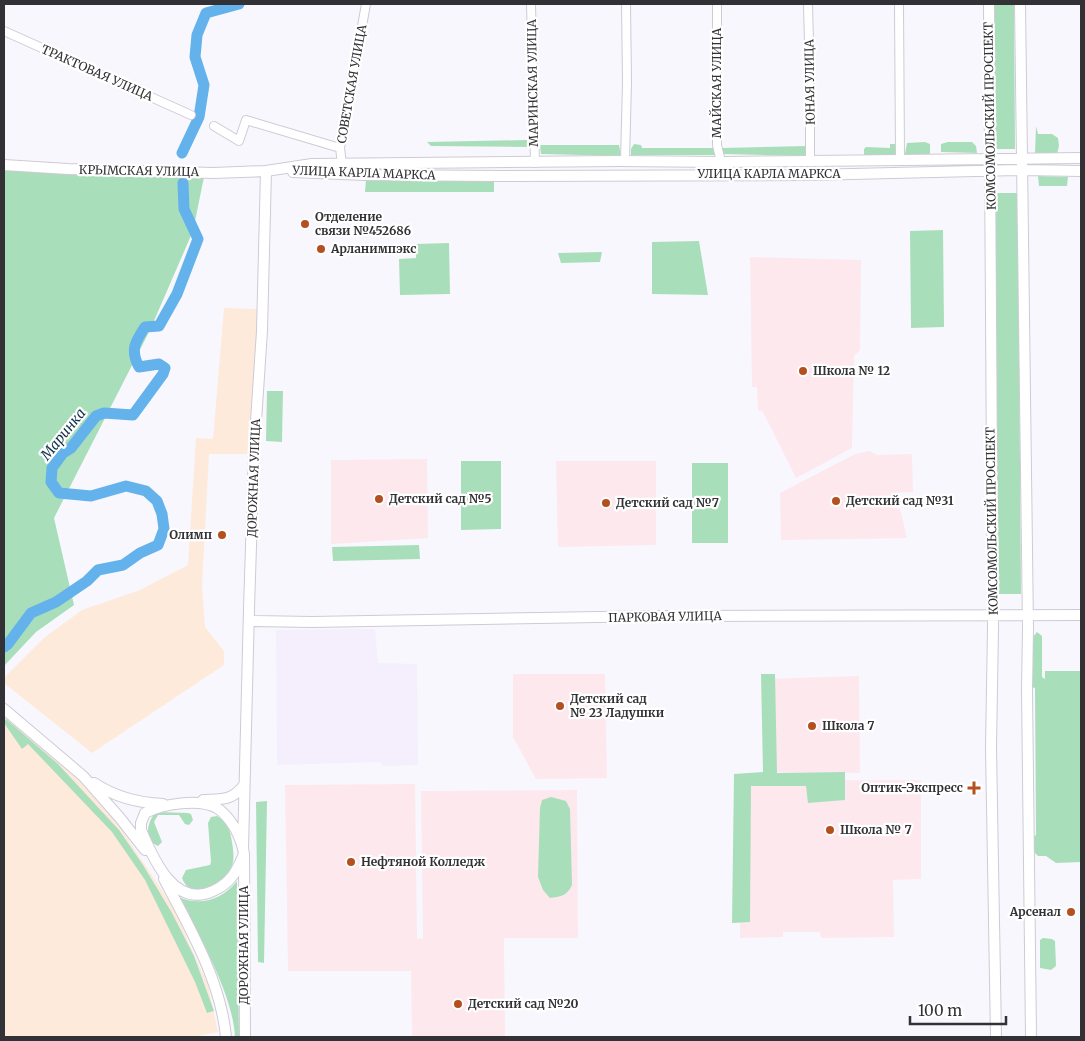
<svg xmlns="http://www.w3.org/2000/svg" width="1085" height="1041" font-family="Merriweather,serif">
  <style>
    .built { fill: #f4eefd }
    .industrial { fill: #feeadb }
    .education { fill: #fde8ee }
    .green { fill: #a9debb }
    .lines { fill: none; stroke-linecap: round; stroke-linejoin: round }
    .river { stroke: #63b2eb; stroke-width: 11 }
    .minor-casing { stroke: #cfcad6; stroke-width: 10 }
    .major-casing { stroke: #cfcad6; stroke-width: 12 }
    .minor { stroke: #fff; stroke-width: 8 }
    .major { stroke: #fff; stroke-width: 10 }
    .poi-dot { fill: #b44f1f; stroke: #fff; stroke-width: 2 }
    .labels { text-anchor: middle; stroke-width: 4.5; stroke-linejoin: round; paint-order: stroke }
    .street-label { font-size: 12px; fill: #323135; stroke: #fff }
    .poi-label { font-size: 12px; font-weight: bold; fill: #323135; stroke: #fff; text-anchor: start }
    .water-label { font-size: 14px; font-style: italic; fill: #12344b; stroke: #fff }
  </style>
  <rect width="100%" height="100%" fill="#f9f7fe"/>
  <!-- built -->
  <path class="built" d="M375 629 378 663 417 664 418 765 383 766 379 762 277 765 276 630Z"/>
  <!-- industrial -->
  <path class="industrial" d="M224 308 259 309 251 454H209L202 586 205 627 224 651V665L92 753 4 683V678L45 637 82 610 140 590 188 565 196 438 213 439Z
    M4 715 54 754 116 821 173 907 208 985 218 1032 193 1037H4Z"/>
  <!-- education -->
  <path class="education" d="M750 257 861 260 860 350 854 356 852 448 796 478 763 412 758 410 757 387H752Z
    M870 451 877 455 912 454 913 492 892 493 893 508 900 509 907 538 781 540 780 493 855 454Z
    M427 459 428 538 331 544V460Z
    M556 461H656V545L558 547Z
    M513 674H605L607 778 536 779 513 737Z
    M859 676 860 773 763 772 765 679Z
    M921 780V879L893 880 894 937 821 938 820 932H783V937L740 938 739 781Z
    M415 784 417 938 423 939 421 791 577 790 578 938H504L505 1037H412L411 971H288L285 785Z"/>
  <!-- green -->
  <path class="green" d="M994 4H1014L1015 149H995Z
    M1036 126 1038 134H1052L1058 138 1059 146 1057 154H1035Z
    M527 140V147L431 146 427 142Z
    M925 142 930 144V155L907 156 905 154 907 143Z
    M948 142H972L976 146 977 153 941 152V144Z
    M634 144 641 145 642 148H713L715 155H631V149Z
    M890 144H896V156H864V149L866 147 890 148Z
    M540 145H619L621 156 541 154Z
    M808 146V156L722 154V148Z
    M4 168 205 172 193 231 150 330 54 518 74 605 36 632 4 666Z
    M1038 176 1068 177 1067 186H1039Z
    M366 179H494V192H365Z
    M993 193H1018L1021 594H999Z
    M943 230 944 327 911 328 910 231Z
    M699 241 708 295 652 294V242Z
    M449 243 450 294 400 295 399 259 416 258V244Z
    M602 252 600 262 561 263 558 253Z
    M267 391H283L282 442 266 441Z
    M461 461H501V529L461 530Z
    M692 463H728V543H692Z
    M419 545 420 559 333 561 332 547Z
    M1037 632 1042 636V677L1045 679V671H1081V862L1056 863 1046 856H1038L1032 850V838L1036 835 1035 688 1031 687 1032 638Z
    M761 674H775L777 773 845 772V800L808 803 806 786H751L750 922 732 923 734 774 763 772Z
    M6 719 58 764 119 830 143 865 172 913 194 956 214 1011 207 1013 195 982 145 880 112 832 28 744 22 749 4 723Z
    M551 797 566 801 570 809 572 885C567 896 560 897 550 898L543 890 538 877 540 808 542 800Z
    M267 801 264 963 258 962 256 802Z
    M156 812 188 813 191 814 193 820 189 825 185 824 179 815H158L154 822 162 842 158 846C143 839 147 822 156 812Z
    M217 816C228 823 230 829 232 842 233 848 234 856 233 862 228 883 193 906 182 878L186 870 210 865 211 862 208 823 211 817Z
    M237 881 239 1037H235C233 994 199 936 179 897 200 907 223 899 237 881Z
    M1043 938 1052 939 1055 941 1056 966 1051 970 1040 968V940Z"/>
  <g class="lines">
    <!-- river -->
    <path class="river" d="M182 153 199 117 204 85 195 57 197 35 206 13 239 4
      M4 647 8 644 31 613 56 602 87 581 98 570 123 565 140 553 158 545 164 529 162 514 157 501 146 491 126 486 91 496 59 493 51 482 52 468 63 453 71 448 96 416 104 413 133 415 163 374 165 368 159 364 139 367C130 350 135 342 145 327L159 326 177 294 198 239 184 209 183 183"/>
    <defs>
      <path id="minor" d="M531 4 535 163
        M717 4V145L721 162
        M808 4 810 84V161
        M899 4 900 159
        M4 31 191 115
        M214 126 239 141 246 120 340 148
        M625 161 627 82 626 4
        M342 164 340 148 366 4"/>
      <path id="major" d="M989 4 993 628 991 747 996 1037
        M1020 4 1028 628 1027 689 1031 1037
        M4 165 68 169 213 173 266 171 312 164 621 161 721 162 1081 158
        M293 172 365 175 500 176 810 175 1023 170 1081 171
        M249 621 312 622 658 616 1081 615
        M4 709 83 776 120 818 145 850
        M94 783C115 797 138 803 163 804
        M203 800C222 799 232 801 244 785
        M243 848 249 609 254 451 262 331 266 171
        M244 854C237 871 231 883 213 891 174 909 153 858 141 830V823L145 813C163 804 199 798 217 808 225 813 230 820 235 828 239 836 243 845 244 854L245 1037
        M164 879C190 928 221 982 226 1037"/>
    </defs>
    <!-- minor casing -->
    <use href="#minor" class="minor-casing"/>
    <!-- major casing -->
    <use href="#major" class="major-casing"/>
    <!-- minor -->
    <use href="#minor" class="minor"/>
    <!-- major -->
    <use href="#major" class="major"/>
  </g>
  <!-- markers -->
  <g class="poi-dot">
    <circle cx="305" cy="224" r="5"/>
    <circle cx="321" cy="249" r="5"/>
    <circle cx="803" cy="371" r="5"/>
    <circle cx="379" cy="499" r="5"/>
    <circle cx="836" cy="501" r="5"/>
    <circle cx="606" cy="503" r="5"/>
    <circle cx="222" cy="535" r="5"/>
    <circle cx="560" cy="706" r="5"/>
    <circle cx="812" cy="726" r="5"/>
    <path d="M971.5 780.5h5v5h5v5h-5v5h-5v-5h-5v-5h5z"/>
    <circle cx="830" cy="830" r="5"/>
    <circle cx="351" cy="862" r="5"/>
    <circle cx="1071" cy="912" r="5"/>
    <circle cx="458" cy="1004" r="5"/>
  </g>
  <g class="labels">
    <!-- street labels -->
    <g class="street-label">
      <text transform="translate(97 73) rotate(24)" y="4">ТРАКТОВАЯ УЛИЦА</text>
      <text transform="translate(810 82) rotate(-91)" y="4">ЮНАЯ УЛИЦА</text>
      <text transform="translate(533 83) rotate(-91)" y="4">МАРИНСКАЯ УЛИЦА</text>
      <text transform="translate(717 83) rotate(-90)" y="4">МАЙСКАЯ УЛИЦА</text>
      <text transform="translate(352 84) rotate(-80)" y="4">СОВЕТСКАЯ УЛИЦА</text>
      <text transform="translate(990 116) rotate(-91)" y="4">КОМСОМОЛЬСКИЙ ПРОСПЕКТ</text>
      <text transform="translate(139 171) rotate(1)" y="4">КРЫМСКАЯ УЛИЦА</text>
      <text transform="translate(364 173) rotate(2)" y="4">УЛИЦА КАРЛА МАРКСА</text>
      <text x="769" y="178">УЛИЦА КАРЛА МАРКСА</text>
      <text transform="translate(254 478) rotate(-88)" y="4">ДОРОЖНАЯ УЛИЦА</text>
      <text transform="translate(992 521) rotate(-91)" y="4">КОМСОМОЛЬСКИЙ ПРОСПЕКТ</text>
      <text transform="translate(665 617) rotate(-1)" y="4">ПАРКОВАЯ УЛИЦА</text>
      <text transform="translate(244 945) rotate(-90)" y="4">ДОРОЖНАЯ УЛИЦА</text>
    </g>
    <!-- poi labels -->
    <g class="poi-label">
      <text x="315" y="221">Отделение<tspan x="315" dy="14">связи №452686</tspan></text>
      <text x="331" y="253">Арланимпэкс</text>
      <text x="813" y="375">Школа № 12</text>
      <text x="389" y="503">Детский сад №5</text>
      <text x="846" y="505">Детский сад №31</text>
      <text x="616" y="507">Детский сад №7</text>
      <text x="212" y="539" text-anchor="end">Олимп</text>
      <text x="570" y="703">Детский сад<tspan x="570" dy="14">№ 23 Ладушки</tspan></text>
      <text x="822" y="730">Школа 7</text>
      <text x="963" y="792" text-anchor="end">Оптик-Экспресс</text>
      <text x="840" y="834">Школа № 7</text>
      <text x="361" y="866">Нефтяной Колледж</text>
      <text x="1061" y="916" text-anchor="end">Арсенал</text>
      <text x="468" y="1008">Детский сад №20</text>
    </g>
    <!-- water labels -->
    <g class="water-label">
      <text transform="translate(63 434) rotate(-51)" y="5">Маринка</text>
    </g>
  </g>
  <!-- border -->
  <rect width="1085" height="1041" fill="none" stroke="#323135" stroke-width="10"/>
  <!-- scale -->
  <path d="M910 1016v8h96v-8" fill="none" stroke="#323135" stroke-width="2.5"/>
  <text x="918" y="1016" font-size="15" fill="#323135" stroke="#ffffff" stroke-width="4" paint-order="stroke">100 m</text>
</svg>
